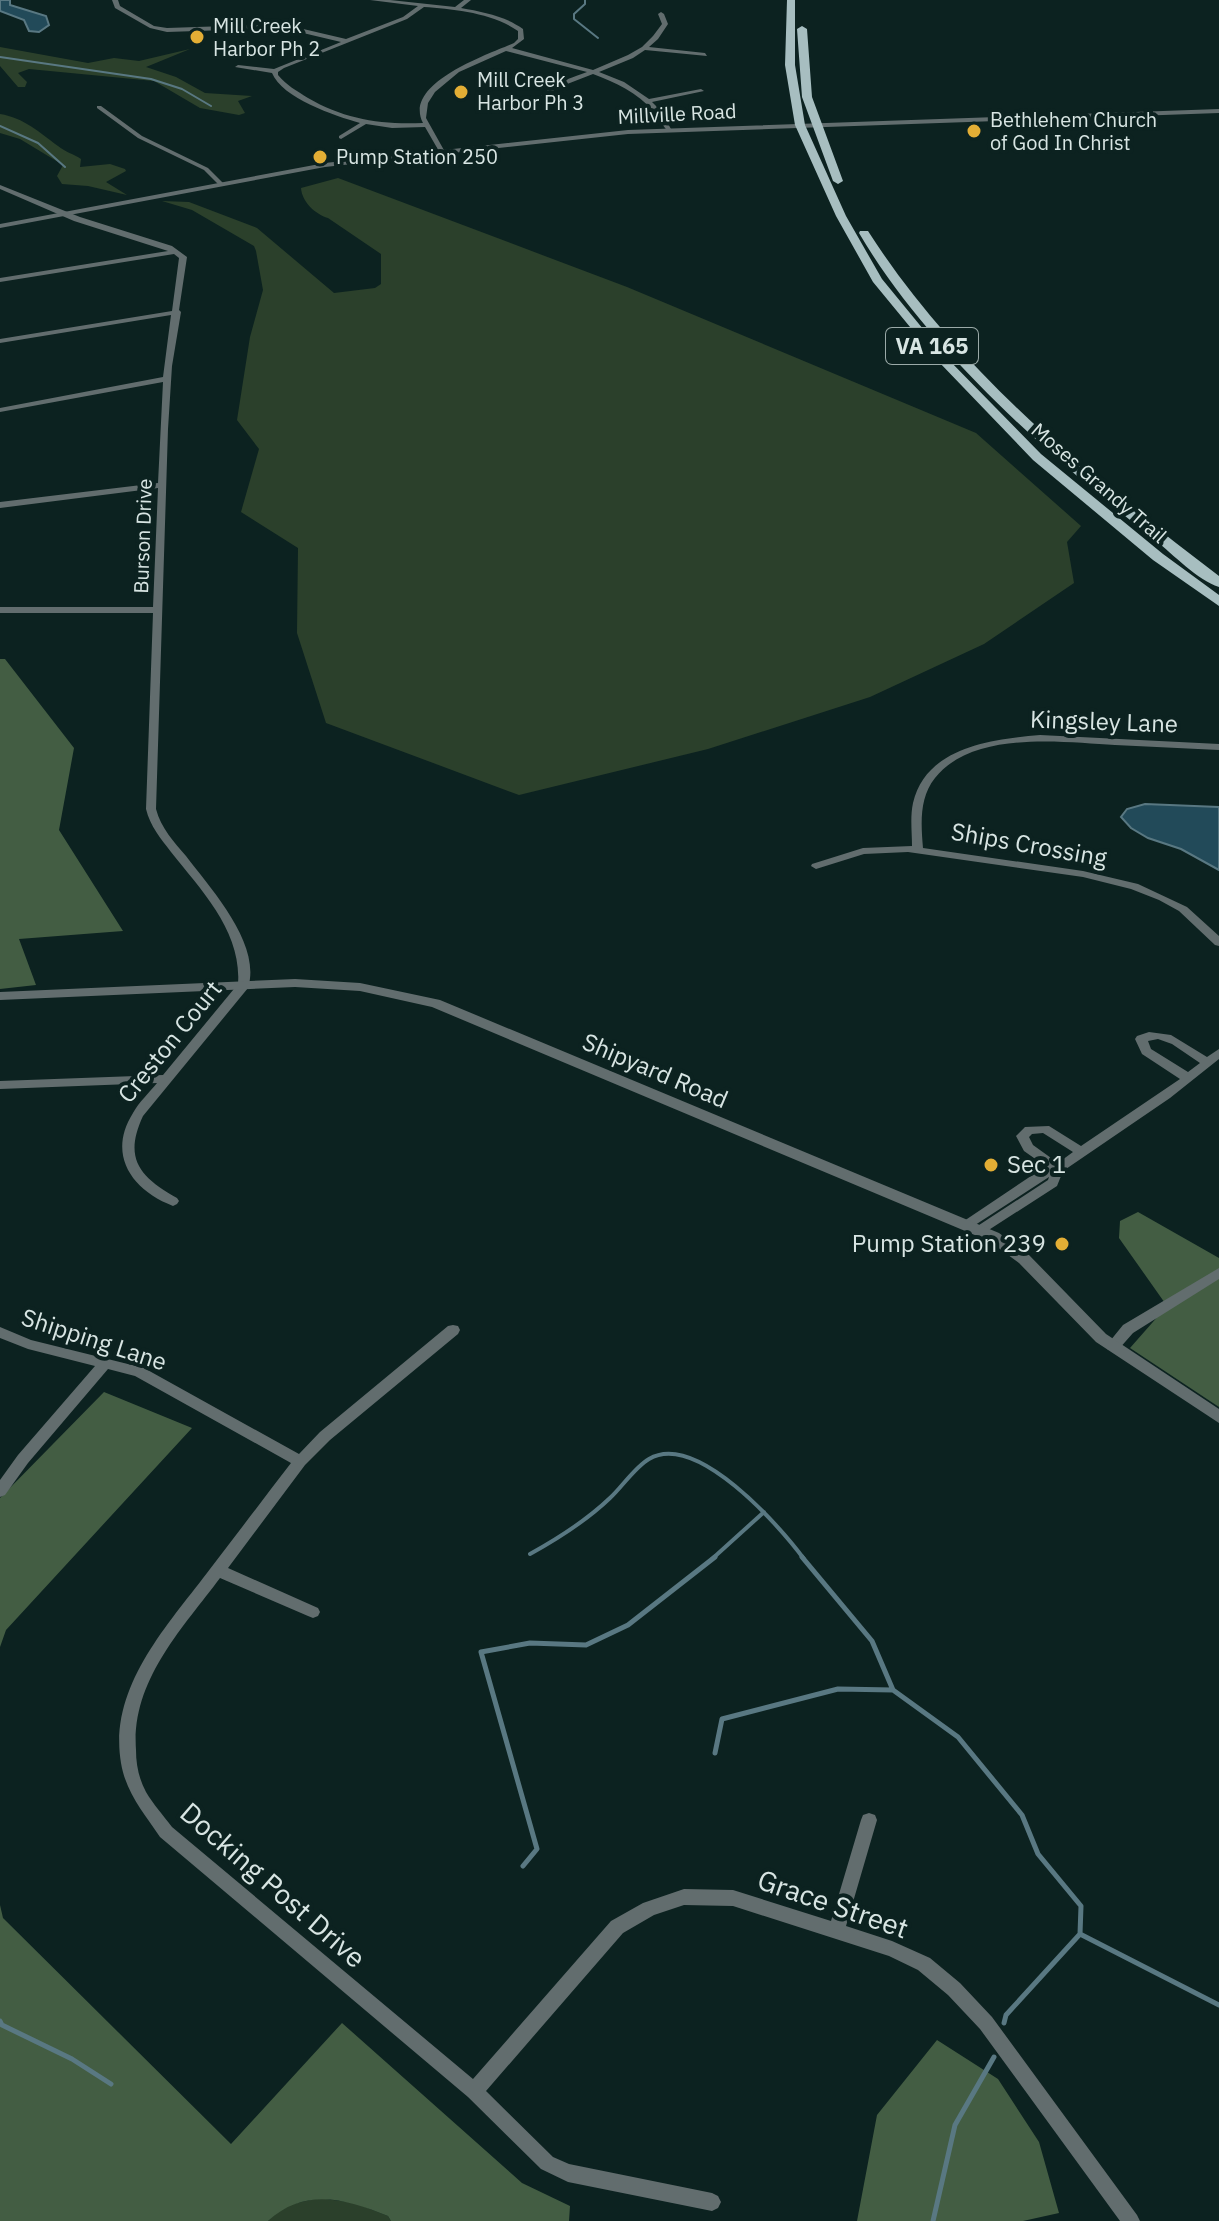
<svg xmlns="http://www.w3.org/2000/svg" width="1219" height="2221" font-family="'IBM Plex Sans',sans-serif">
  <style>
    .green { fill: #2b402b }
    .forest { fill: #435d43 }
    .water { fill: #224a59; stroke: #597882; stroke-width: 2 }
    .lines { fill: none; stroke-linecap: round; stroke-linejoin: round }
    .stream-far2 { stroke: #597882; stroke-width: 2 }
    .stream-far1 { stroke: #597882; stroke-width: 4 }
    .stream { stroke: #597882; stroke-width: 5 }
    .minor { fill: #626d6e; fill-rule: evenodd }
    .tertiary { fill: #626d6e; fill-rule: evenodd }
    .primary { fill: #a7bec0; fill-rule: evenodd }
    .poi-dot { fill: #e3ae35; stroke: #0c2220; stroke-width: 3 }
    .labels { text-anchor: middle; stroke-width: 8; stroke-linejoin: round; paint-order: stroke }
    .far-poi-label { font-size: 20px; fill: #d8e5e3; stroke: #0c2220; text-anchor: start }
    .far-street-label { font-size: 20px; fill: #d8e5e3; stroke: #0c2220 }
    .shield { fill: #0c2220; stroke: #9baaa8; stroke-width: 2 }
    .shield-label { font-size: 22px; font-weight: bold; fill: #d8e5e3 }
    .street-label { font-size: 24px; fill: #d8e5e3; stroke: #0c2220 }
    .poi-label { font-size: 24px; fill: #d8e5e3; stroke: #0c2220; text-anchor: start }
    .near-street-label { font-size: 28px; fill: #d8e5e3; stroke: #0c2220 }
  </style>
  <rect width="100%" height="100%" fill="#0c2220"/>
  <!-- green -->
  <path class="green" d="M0 47 88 63 114 58 139 61 190 49 146 67 176 77 205 93 252 96 238 101 245 113 239 115 200 108 154 81 29 69 18 73 27 82 25 87H18L0 66Z
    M0 114C24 118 39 132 58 146 65 152 74 154 81 159L80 167 110 164 125 169 126 171 106 182 127 195 88 186 62 184 57 176 63 165 20 139 0 133Z
    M338 178 627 287 976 433 1081 526 1067 542 1074 583 984 644 870 697 708 749 519 795 326 723 297 633 298 548 241 512 259 449 237 420 250 337 263 290 256 251 254 246 192 210 162 201 189 202 257 228 334 293 375 288 381 284V254L328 218C315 214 302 202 301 188Z
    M319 2198 355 2203 388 2216 391 2221H268L284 2206Z"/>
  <!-- forest -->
  <path class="forest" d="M0 659H5L74 748 59 830 123 931 19 939 36 985 0 989Z
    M1138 1212 1219 1258V1407L1130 1348 1167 1306 1119 1238 1120 1221Z
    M104 1392 192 1428 6 1630 0 1647V1498Z
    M0 1905 3 1918 231 2144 342 2023 522 2183 570 2206 569 2221H391L388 2216C346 2199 305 2187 268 2221H0Z
    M937 2040 998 2079 1039 2142 1059 2213 1023 2221H857L877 2115Z"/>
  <!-- water -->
  <path class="water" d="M0 0H10V5L46 16 49 25 39 32 29 31 24 20 0 11Z
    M1145 804 1219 807V870L1181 849 1148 838 1131 828 1121 817 1127 809Z"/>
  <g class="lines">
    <!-- stream-far2 -->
    <path class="stream-far2" d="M585 0V4L574 14V19L598 38
      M0 57 151 79 182 89 211 106
      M0 126 38 143 65 167"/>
    <!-- stream-far1 -->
    <path class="stream-far1" d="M530 1554C559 1538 586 1521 610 1498 622 1487 635 1467 649 1459 696 1431 779 1525 804 1559
      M712 1559 764 1512"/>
    <!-- stream -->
    <path class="stream" d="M802 1557 872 1641 893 1690 958 1737 1022 1815 1038 1854 1081 1906 1080 1934 1006 2015 1004 2023
      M715 1753 722 1719 838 1689 893 1690
      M523 1866 537 1849 481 1652 530 1643 586 1645 628 1625 715 1557
      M1080 1934 1219 2005
      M0 2021 2 2025 72 2059 111 2084
      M933 2221 955 2125 994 2057"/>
    <!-- minor -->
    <path class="minor" d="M112 0H118L120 6 154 26 167 28 282 24 346 39 403 17 418 6 370 0H390L455 7 464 0H471L461 8C483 12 505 16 523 29L524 39 512 48 593 70 628 55 642 47 653 36 662 24 658 14 661 12 664 14 668 24 658 39 649 47 705 53 707 56 645 50 633 58 599 72 624 82 649 99 701 89 704 91 652 102 660 110 671 129 668 131C662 126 659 117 653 111 638 93 615 82 593 74L557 88 548 94 532 113 529 111C548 85 557 83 587 72L506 51 459 72 435 92 428 103 426 118 445 152 444 153H440L425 127 392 128 366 124 341 139 339 138V136L360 123C335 116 282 98 272 73L235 67 238 65 274 69 341 42 282 28 167 32 150 28 115 8ZM424 7C453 9 493 13 518 31V39L514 43C489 54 402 83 423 123 381 125 344 119 308 98 297 91 286 85 278 75V72L284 68 407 19Z
      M97 106H101L142 136 208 168 224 184 219 185 204 170 138 138 97 108Z
      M0 185 80 217 172 246 187 257 179 310 181 312 172 366 168 429 156 809C161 828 174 842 186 856 211 889 262 944 248 988L143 1116C123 1159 140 1177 177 1198L179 1201 177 1204 173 1206C131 1190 107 1154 133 1113 139 1102 149 1093 157 1083L0 1089V1081L163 1075 238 984C242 932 202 891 171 852 161 839 150 826 146 809L153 613H0V607H153L158 488 0 508V502L158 483 163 382 0 412V408L163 377 171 315 0 343V339L172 311 179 258 174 254 0 282V278L168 251 74 221 0 189Z
      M1040 735 1219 744V750C1184 748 1150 747 1115 745 1062 742 973 730 935 778 919 798 921 824 923 848L1083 871 1138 884 1187 907 1219 936V946L1215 945 1179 911 1159 900 1131 889 1083 877 908 852 864 854 816 869 811 866 812 864 863 848 912 846C912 832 910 817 913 803 926 747 992 739 1040 735Z
      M1149 1032 1171 1035 1207 1057 1219 1049V1059L1170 1098 1063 1171 1057 1186 984 1233H976L974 1230 976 1227 1048 1180 1049 1177 972 1227H964L962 1224 964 1221 1037 1172 1048 1168 1024 1151 1016 1136 1025 1127 1049 1126 1081 1146 1180 1079 1142 1054 1135 1039 1137 1036ZM1158 1039 1172 1044 1200 1063 1188 1072 1151 1049 1148 1041ZM1043 1133 1073 1152 1058 1163 1033 1145 1029 1137 1032 1134Z
      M1219 1268V1279L1133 1333 1118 1350H1108L1106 1346 1123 1325Z
      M453 1325 458 1326 460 1330 458 1334 330 1440 305 1465 228 1568 318 1608 320 1612 318 1616 313 1618 308 1616 220 1578C182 1629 131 1681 136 1750 136 1765 139 1779 146 1792 153 1804 163 1815 172 1827L473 2079 611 1921 643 1903 684 1889 733 1890 831 1921 861 1820 863 1815 869 1813 875 1815 877 1820 846 1926 892 1941 930 1958 960 1983 992 2017 1137 2215 1140 2221H1120L980 2029 948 1995 918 1970 889 1956 733 1906 684 1905 654 1915 623 1933 486 2091 553 2157 569 2164 712 2193 718 2196 721 2202 718 2208 712 2211 568 2182 541 2169 468 2097 160 1837C144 1813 126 1793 121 1763 108 1687 168 1625 210 1569 237 1534 264 1498 291 1463L135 1376 108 1369 28 1463 5 1495 0 1497V1480L18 1455 95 1366 28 1349 0 1338V1327L31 1340 144 1368 299 1454 320 1432 448 1326Z"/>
    <!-- tertiary -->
    <path class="tertiary" d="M1219 109V113L628 134 325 167 0 228V224L325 163 628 130Z
      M295 979 360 983 440 1000 999 1233 1029 1255 1106 1334 1219 1409V1423L1096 1342 1019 1263 989 1241 432 1007 360 991 295 987 0 1000V992Z"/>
    <!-- primary -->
    <path class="primary" d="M787 0H795V65L805 125 846 216 882 279 946 357 1041 454 1163 554 1219 595V606L1153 560 1033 460 938 361 873 282 836 216 795 125 785 65Z
      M802 26 807 29 812 97 843 181 838 184 833 181 802 97 797 29Z
      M860 231H868C957 370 1089 477 1219 576V587C1197 580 1174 555 1155 540 1050 457 927 349 859 233Z"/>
  </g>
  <!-- markers -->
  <g class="poi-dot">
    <circle cx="197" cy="37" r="8"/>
    <circle cx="461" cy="92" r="8"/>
    <circle cx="974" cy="131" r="8"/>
    <circle cx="320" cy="157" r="8"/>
    <circle cx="991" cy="1165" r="8"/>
    <circle cx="1062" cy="1244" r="8"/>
  </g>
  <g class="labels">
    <!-- far-poi labels -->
    <g class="far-poi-label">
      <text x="213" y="33">Mill Creek<tspan x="213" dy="23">Harbor Ph 2</tspan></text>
      <text x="477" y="87">Mill Creek<tspan x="477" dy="23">Harbor Ph 3</tspan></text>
      <text x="990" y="127">Bethlehem Church<tspan x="990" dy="23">of God In Christ</tspan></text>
      <text x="336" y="164">Pump Station 250</text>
    </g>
    <!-- far-street labels -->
    <g class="far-street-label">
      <text transform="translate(677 114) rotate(-3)" y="7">Millville Road</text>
      <text transform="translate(1099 483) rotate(41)" y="7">Moses Grandy Trail</text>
      <text transform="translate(143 536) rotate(-88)" y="7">Burson Drive</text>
    </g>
    <!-- shield labels -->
    <rect class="shield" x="886" y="328" width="92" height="36" rx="6"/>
    <g class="shield-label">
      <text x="932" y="354">VA 165</text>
    </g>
    <!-- street labels -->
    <g class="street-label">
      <text transform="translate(1104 722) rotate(2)" y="8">Kingsley Lane</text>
      <text transform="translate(1029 845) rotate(10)" y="8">Ships Crossing</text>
      <text transform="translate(170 1042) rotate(-51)" y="8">Creston Court</text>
      <text transform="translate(655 1071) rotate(23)" y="8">Shipyard Road</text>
      <text transform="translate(94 1340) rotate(18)" y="8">Shipping Lane</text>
    </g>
    <!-- poi labels -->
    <g class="poi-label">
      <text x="1007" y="1173">Sec 1</text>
      <text x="1046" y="1252" text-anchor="end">Pump Station 239</text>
    </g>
    <!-- near-street labels -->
    <g class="near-street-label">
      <text transform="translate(273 1885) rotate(41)" y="10">Docking Post Drive</text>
      <text transform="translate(833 1904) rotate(19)" y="10">Grace Street</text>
    </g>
  </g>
</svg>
